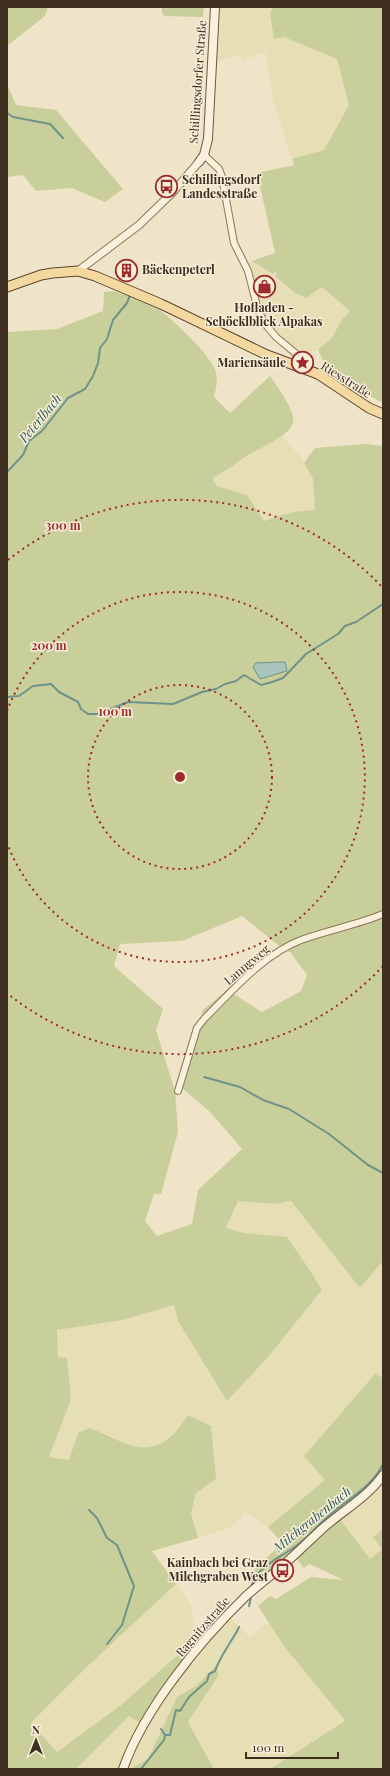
<svg xmlns="http://www.w3.org/2000/svg" width="390" height="1776" font-family="'Playfair Display',serif">
  <style>
    .farmland { fill: #e6deb5 }
    .green { fill: #c9cf9b; fill-rule: evenodd }
    .water { fill: #a9c4bc; stroke: #6f938a }
    .lines { fill: none; stroke-linecap: round; stroke-linejoin: round }
    .stream { stroke: #6f938a; stroke-width: 2 }
    .minor-casing { stroke: #8d765c; stroke-width: 8 }
    .tertiary-casing { stroke: #8d765c; stroke-width: 9 }
    .secondary-casing { stroke: #6f573f; stroke-width: 10 }
    .primary-casing { stroke: #5b4430; stroke-width: 11 }
    .minor { stroke: #faf1dc; stroke-width: 6 }
    .tertiary { stroke: #faf1dc; stroke-width: 7 }
    .secondary { stroke: #faf1dc; stroke-width: 8 }
    .primary { stroke: #f3d9a0; stroke-width: 9 }
    .ring { fill: none; stroke: #9e2a2b; stroke-width: 2; stroke-dasharray: 2 4 }
    .labels { text-anchor: middle; stroke-width: 3; stroke-linejoin: round; paint-order: stroke }
    .street-label { font-size: 12px; fill: #3d2e20; stroke: #f7eed8 }
    .poi-label { font-size: 12px; font-weight: bold; fill: #3d2e20; stroke: #f7eed8; text-anchor: start }
    .water-label { font-size: 13px; font-style: italic; fill: #2f5d5a; stroke: #f7eed8 }
    .centre { fill: #9e2a2b; stroke: #f7eed8; stroke-width: 2 }
    .ring-label { font-size: 12px; text-anchor: middle; font-weight: bold; fill: #9e2a2b; stroke: #f7eed8; stroke-width: 3; stroke-linejoin: round; paint-order: stroke }
  </style>
  <rect width="100%" height="100%" fill="#f0e4c8"/>
  <!-- farmland -->
  <path class="farmland" d="M218 7H274L270 12 284 37 337 59 349 105 324 150 292 159 274 103 265 52 242 60 241 54 216 62Z
    M252 261 273 274 295 293 322 287 350 311 341 321 332 338 318 350 302 355 273 330 258 302 247 263Z
    M281 435 302 458 313 479 315 510 293 512 264 521 247 495 217 486 211 478 224 472 249 455Z
    M238 1201 275 1204 291 1201 360 1287 381 1262 383 1264V1378L375 1374 305 1457 325 1480 268 1527 245 1512 232 1527 198 1538 191 1513 196 1493 216 1478 188 1415 168 1439 156 1446 143 1448 131 1447 102 1432 78 1433 69 1460 49 1457 71 1399 67 1358 58 1357 57 1330 123 1320 174 1305 178 1321 227 1401 269 1356 322 1291 309 1269 244 1233 226 1228Z
    M383 1481V1529L374 1537 382 1549 370 1559 340 1519Z
    M176 1584 192 1606 193 1629 187 1647 121 1705 57 1752 31 1723 91 1663Z
    M229 1616 250 1637 268 1622 284 1646 345 1722 270 1769H214L188 1722 218 1676 217 1666 196 1686 177 1697 148 1759 130 1769H76L129 1716 145 1726Z"/>
  <!-- green -->
  <path class="green" d="M7 7H48L45 16 7 46Z
    M162 7H204L203 17 164 16 162 13Z
    M274 7H383V403L361 391 324 363 318 350 332 338 341 321 350 311 322 287 306 298 295 293 275 276 277 273 275 272 273 274 252 261 275 253 257 173 294 165 292 159 324 150 349 105 337 59 284 37 274 39 270 12Z
    M7 84 16 105 56 110 123 189 105 202 72 188 36 191 23 175 7 177Z
    M114 291C127 296 143 300 155 307 170 316 211 355 216 372 218 381 216 389 214 397L230 413 270 376C277 386 296 411 293 423 289 436 260 448 248 455 236 463 225 472 212 478L217 486 247 495 264 521 293 512 315 510 313 479 304 463 315 448 365 444 383 446V906L381 908 383 907V1264L381 1263 360 1288 291 1201 275 1204 238 1201 226 1228 244 1233 287 1237 309 1269 322 1290 269 1356 227 1401 178 1321 174 1305 123 1320 57 1330 58 1357 67 1358 71 1399 49 1457 69 1460 78 1433 89 1428C116 1436 139 1460 168 1439 175 1434 182 1423 188 1415L211 1426 216 1479 196 1493 191 1513 198 1538 152 1551 176 1584 91 1663 31 1723 57 1752 121 1705 187 1647 192 1664 145 1726 129 1716 76 1769H7V332L57 329 103 311 104 292ZM242 916 283 949 290 952 307 975 301 991 262 1012 227 990 203 1010 182 1088 211 1113 242 1149 198 1190 192 1224 157 1236 145 1221 154 1194H161L178 1132 175 1091 156 1030 163 1009 114 966 120 944 182 941Z
    M375 1374 383 1378V1481L340 1519 370 1559 382 1549 373 1537 383 1529V1769H270L345 1721 284 1646 258 1606 270 1596 276 1599 311 1577 344 1580 309 1564 304 1568 292 1553 254 1583 247 1577 282 1543 268 1527 325 1480 304 1456Z
    M217 1665 218 1676 188 1722 214 1769H130L148 1759 177 1697 196 1686Z"/>
  <!-- water -->
  <path class="water" d="M280 662H285L287 671 260 679 253 667 256 663Z"/>
  <g class="lines">
    <!-- stream -->
    <path class="stream" d="M7 113 13 117 50 124 63 138
      M7 472 23 455 29 441 42 431 68 398 85 389 93 376 98 363 100 348 107 339 113 320 127 303 130 295
      M7 697 19 696 33 686 51 684 59 692 78 702 81 709 88 714H98L128 702 173 704 202 692 216 689 225 684 236 681 244 675 261 685 272 682 283 678 306 654 338 634 345 626 356 622 383 604
      M204 1077 240 1087 263 1100 289 1109 329 1134 368 1165 383 1173
      M89 1510 97 1518 107 1538 117 1545 134 1586 122 1625 107 1644
      M251 1587C258 1564 283 1557 300 1543 311 1534 320 1523 331 1514 349 1498 373 1486 383 1464
      M249 1606 251 1597
      M161 1729 165 1735
      M141 1769 164 1740 165 1735H170L176 1710 180 1711 189 1697 207 1681 209 1674 215 1671C218 1662 223 1654 228 1646 232 1639 236 1634 239 1627"/>
    <defs>
      <path id="minor" d="M204 155 219 169 222 177 234 243 248 271 258 310 265 324 276 337 306 362 307 370
        M178 1091 197 1028 204 1019C232 991 264 954 301 940 328 930 357 925 383 914"/>
      <path id="tertiary" d="M78 271 139 225 172 193 199 162"/>
      <path id="secondary" d="M199 162 204 155 208 139 215 7
        M123 1769C144 1709 199 1642 245 1597 256 1587 268 1578 280 1568 294 1556 308 1542 322 1529 342 1511 368 1497 383 1475"/>
      <path id="primary" d="M7 287 41 275 53 273 78 271 95 276 161 304 267 355 318 374 369 408 383 414"/>
    </defs>
    <!-- minor casing -->
    <use href="#minor" class="minor-casing"/>
    <!-- tertiary casing -->
    <use href="#tertiary" class="tertiary-casing"/>
    <!-- secondary casing -->
    <use href="#secondary" class="secondary-casing"/>
    <!-- primary casing -->
    <use href="#primary" class="primary-casing"/>
    <!-- minor -->
    <use href="#minor" class="minor"/>
    <!-- tertiary -->
    <use href="#tertiary" class="tertiary"/>
    <!-- secondary -->
    <use href="#secondary" class="secondary"/>
    <!-- primary -->
    <use href="#primary" class="primary"/>
  </g>
  <!-- distance rings -->
  <g class="ring">
    <circle cx="180" cy="777" r="92"/>
    <path d="M7 711A185 185 0 1 1 7 843"/>
    <path d="M383 966A277 277 0 0 1 8 994M8 560A277 277 0 0 1 383 588"/>
  </g>
  <!-- icons -->
  <defs>
    <symbol id="bus-ring" viewBox="-11 -11 22 22"><circle r="9.5" fill="#f7eed8" stroke="#9e2a2b" stroke-width="1.5"/><path d="M-5-6H5V4H4V6H2V4H-2V6H-4V4H-5ZM-3.5-4V0h7V-4ZM-3.5 1.2v1.5H-2V1.2ZM2 1.2v1.5H3.5V1.2Z" fill="#9e2a2b"/></symbol>
    <symbol id="building-ring" viewBox="-11 -11 22 22"><circle r="9.5" fill="#f7eed8" stroke="#9e2a2b" stroke-width="1.5"/><path d="M-4-6H4V6H1V3H-1V6H-4ZM-2.5-4.3h1.7v1.8h-1.7ZM.8-4.3h1.7v1.8H.8ZM-2.5-1h1.7V.8h-1.7ZM.8-1h1.7V.8H.8Z" fill="#9e2a2b"/></symbol>
    <symbol id="shop-ring" viewBox="-11 -11 22 22"><circle r="9.5" fill="#f7eed8" stroke="#9e2a2b" stroke-width="1.5"/><path d="M-5-2.5h2.3a2.7 3.5 0 0 1 5.4 0H5L5.5 6h-11ZM-1.5-2.5h3a1.5 2.3 0 0 0-3 0Z" fill="#9e2a2b"/></symbol>
    <symbol id="sight-ring" viewBox="-11 -11 22 22"><circle r="9.5" fill="#f7eed8" stroke="#9e2a2b" stroke-width="1.5"/><path d="M0-6L1.8-2.2L6-1.7L2.9 1.2L3.7 5.4L0 3.3L-3.7 5.4L-2.9 1.2L-6-1.7L-1.8-2.2Z" fill="#9e2a2b"/></symbol>
  </defs>
  <g fill-rule="evenodd">
    <use href="#bus-ring" x="154" y="174" width="25" height="25"/>
    <use href="#building-ring" x="114" y="258" width="25" height="25"/>
    <use href="#shop-ring" x="252" y="274" width="25" height="25"/>
    <use href="#sight-ring" x="290" y="350" width="25" height="25"/>
    <use href="#bus-ring" x="270" y="1558" width="25" height="25"/>
  </g>
  <g class="labels">
    <!-- street labels -->
    <g class="street-label">
      <text transform="translate(198 82) rotate(-86)" y="4">Schillingsdorfer Straße</text>
      <text transform="translate(346 380) rotate(32)" y="4">Riesstraße</text>
      <text transform="translate(247 965) rotate(-40)" y="4">Lanngweg</text>
      <text transform="translate(203 1627) rotate(-49)" y="4">Ragnitzstraße</text>
    </g>
    <!-- poi labels -->
    <g class="poi-label">
      <text x="182" y="184">Schillingsdorf<tspan x="182" dy="14">Landesstraße</tspan></text>
      <text x="142" y="274">Bäckenpeterl</text>
      <text x="264" y="312" text-anchor="middle">Hofladen -<tspan x="264" dy="14">Schöcklblick Alpakas</tspan></text>
      <text x="286" y="367" text-anchor="end">Mariensäule</text>
      <text x="268" y="1567" text-anchor="end">Kainbach bei Graz<tspan x="268" dy="14">Milchgraben West</tspan></text>
    </g>
    <!-- water labels -->
    <g class="water-label">
      <text transform="translate(40 418) rotate(-50)" y="5">Peterlbach</text>
      <text transform="translate(312 1519) rotate(-39)" y="5">Milchgrabenbach</text>
    </g>
  </g>
  <circle cx="180" cy="777" r="6" class="centre"/>
  <g class="ring-label">
    <text x="63" y="530">300 m</text>
    <text x="49" y="650">200 m</text>
    <text x="115" y="716">100 m</text>
  </g>
  <!-- border -->
  <rect width="390" height="1776" fill="none" stroke="#3d2e20" stroke-width="16"/>
  <!-- north arrow -->
  <g transform="translate(36 1740)" stroke="#f7eed8" stroke-width="3" paint-order="stroke">
  <path d="M0-3L7 15L0 10L-7 15Z" fill="#3d2e20"/>
  <text y="-6" font-size="11" font-weight="bold" text-anchor="middle" fill="#3d2e20">N</text>
  </g>
  <!-- scale -->
  <path d="M246 1752v6h92v-6" fill="none" stroke="#3d2e20" stroke-width="2"/>
  <text x="252" y="1752" font-size="12" fill="#3d2e20" stroke="#f7eed8" stroke-width="3" paint-order="stroke">100 m</text>
</svg>
